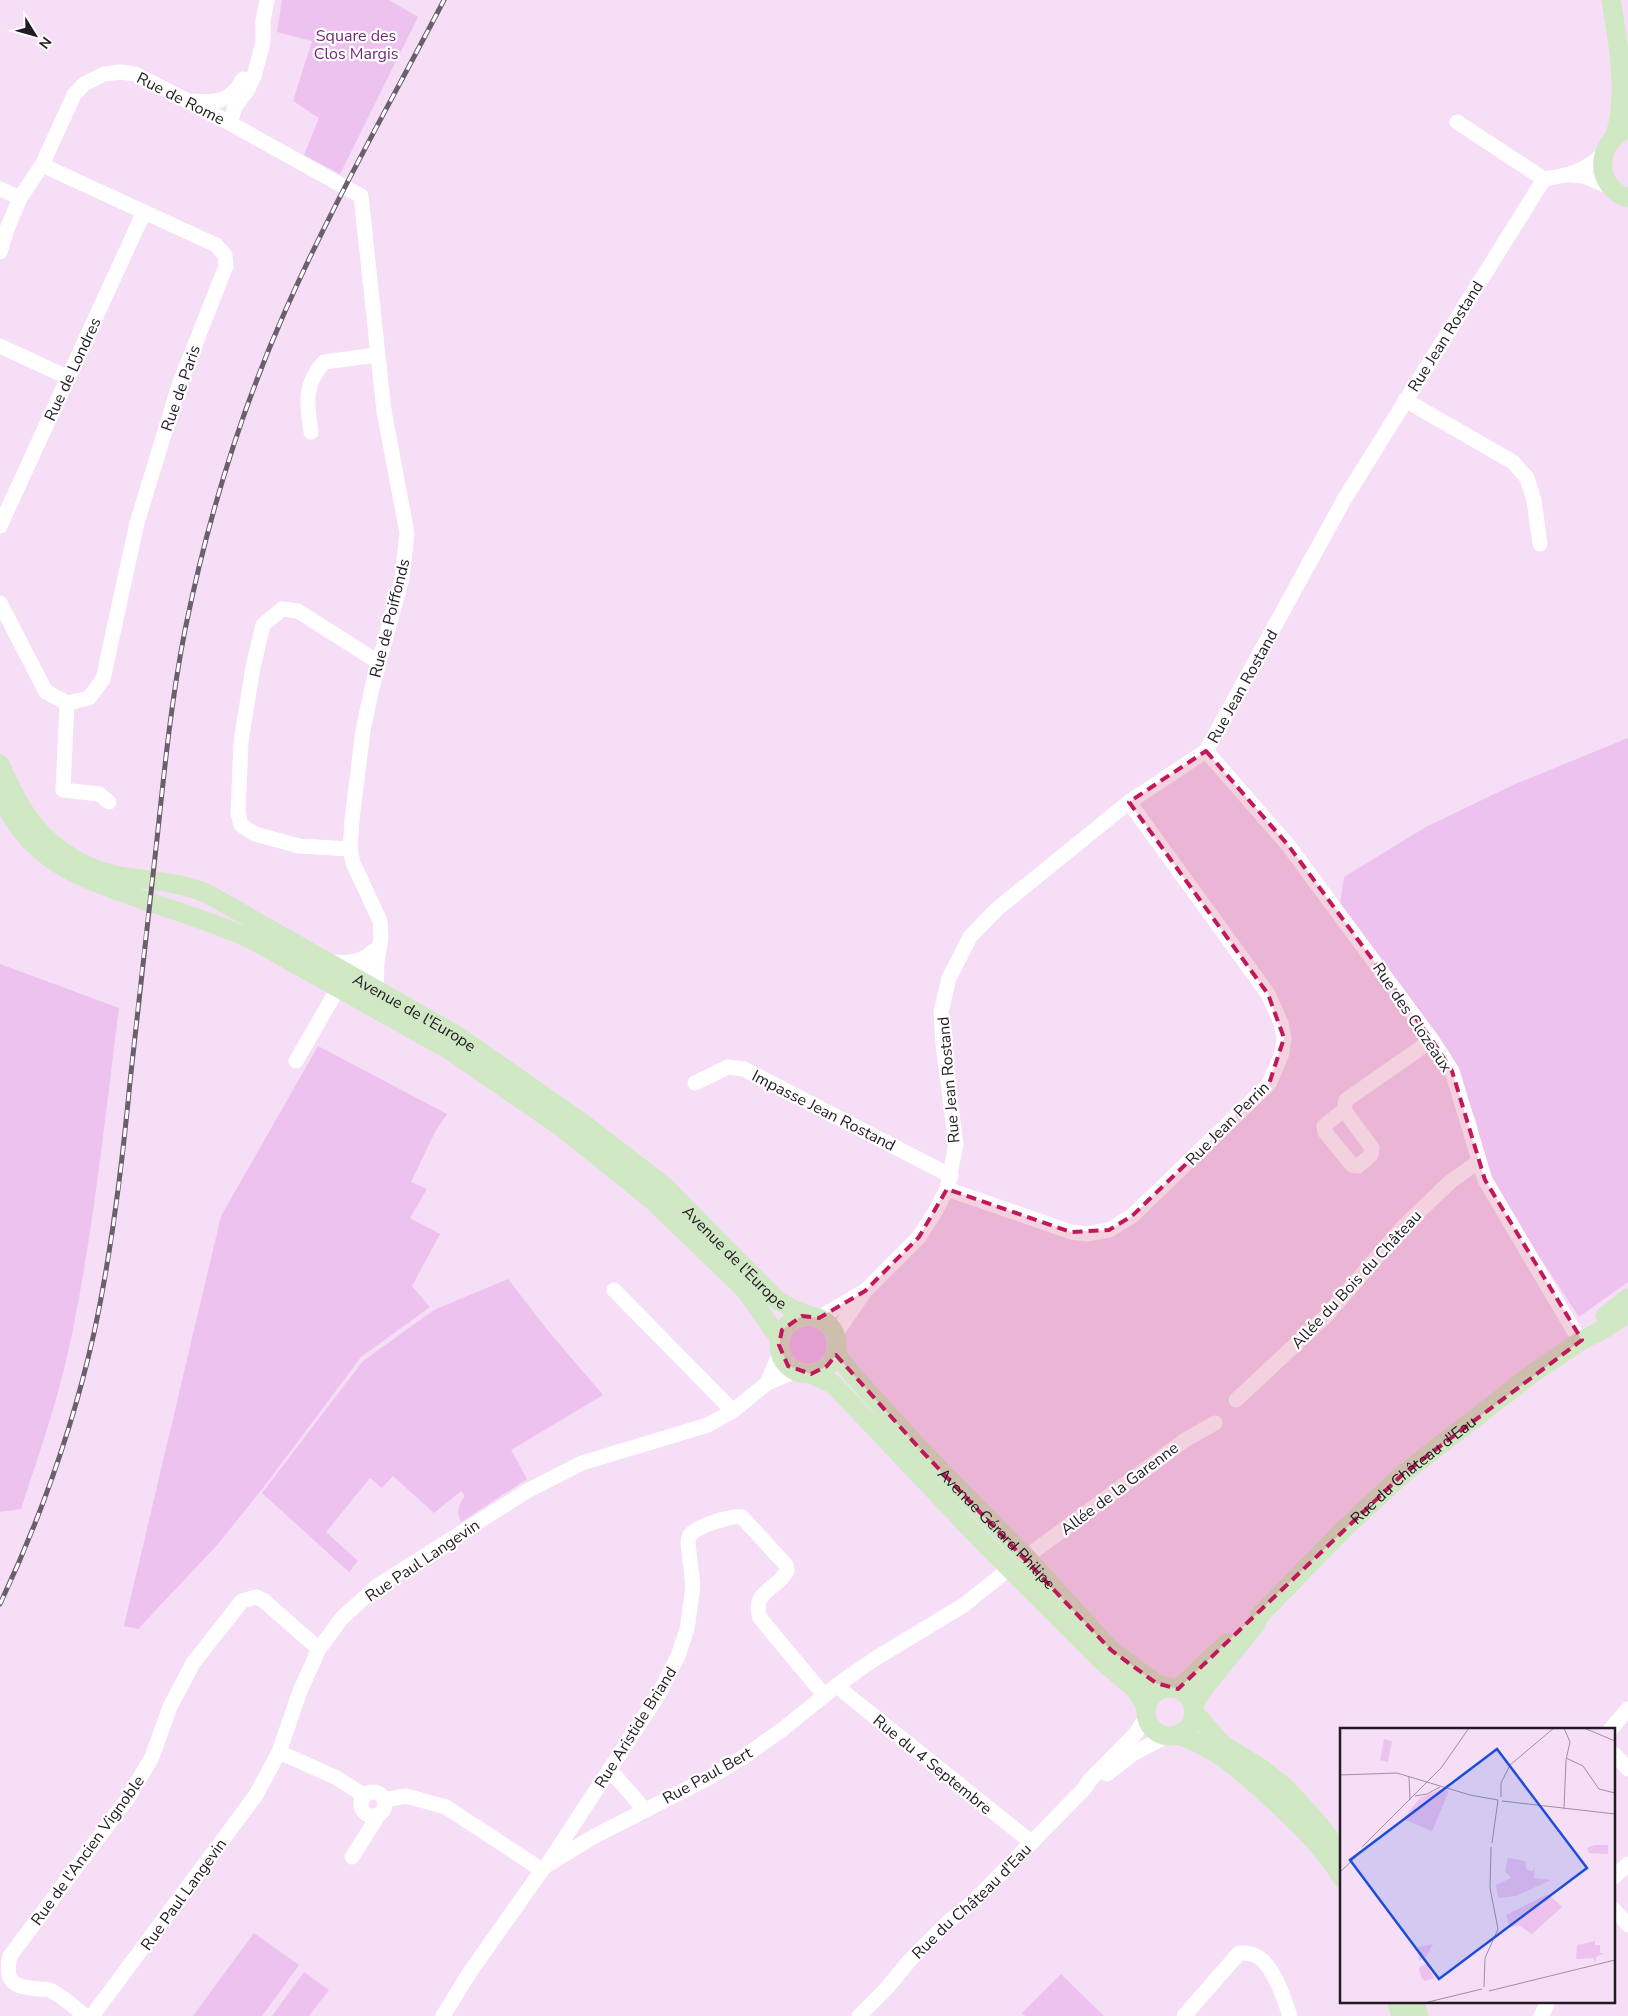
<svg xmlns="http://www.w3.org/2000/svg" width="1628" height="2016" font-family="'Nunito Sans',sans-serif">
  <style>
    .green { fill: #edc2ef }
    .lines { fill: none; stroke-linecap: round; stroke-linejoin: round }
    .minor { stroke: #fff; stroke-width: 15 }
    .major { stroke: #d0e8c4; stroke-width: 19 }
    .rail-casing { stroke: #6c5f6d; stroke-width: 5 }
    .rail { stroke: #fff; stroke-width: 3; stroke-dasharray: 9; stroke-linecap: butt }
    .marked { fill: #c2185b; fill-opacity: 0.2; stroke: #c2185b; stroke-width: 4; stroke-dasharray: 10 6; stroke-linejoin: round }
    .labels { text-anchor: middle; stroke-width: 4.5; stroke-linejoin: round; paint-order: stroke }
    .park-label { font-size: 16px; fill: #732679; stroke: #fff }
    .street-label { font-size: 16px; fill: #231b23; stroke: #fff }
    .inset-road { fill: none; stroke: #a190a2; stroke-width: 1 }
    .view { fill: #1d4ed8; fill-opacity: 0.15; stroke: #1d4ed8; stroke-width: 2.5 }
    .inset-edge { fill: none; stroke: #231b23; stroke-width: 2.5 }
  </style>
  <rect width="100%" height="100%" fill="#f5def6"/>
  <!-- green -->
  <path class="green" d="M282 0H389L418 17 340 174 304 155 319 118 293 101 312 41 277 32Z
    M1628 738V1282L1579 1317 1490 1181 1476 1121 1450 1053 1340 904 1344 877 1426 827 1513 785Z
    M0 964 119 1008C105 1117 94 1227 72 1334 60 1394 40 1451 21 1509L0 1512Z
    M318 1046 447 1114 435 1132 411 1182 427 1189 410 1218 440 1234 412 1286 430 1307 361 1357 263 1488 218 1544 138 1629 124 1626 221 1216Z
    M508 1279 549 1332 603 1395 511 1450 527 1479 461 1522C456 1512 458 1505 465 1496L461 1491 434 1513 393 1476 382 1488 370 1478 326 1532 358 1561 349 1572 262 1493 363 1361 434 1310Z
    M789 1345a19 19 0 1 1 38 0a19 19 0 1 1-38 0Z
    M254 1933 299 1965 262 2016H193Z
    M304 1972 329 1990 309 2016H272Z
    M1061 1974 1104 2016H1025L1022 2013Z"/>
  <g class="lines">
    <!-- minor -->
    <g class="minor">
      <path d="M193 101C217 103 231 102 243 79"/>
      <path d="M1457 122 1544 179"/>
      <path d="M230 123 235 107 248 89 254 76 263 43V21L267 0"/>
      <path d="M42 165 216 245 225 255 226 266 179 385 137 523 103 679 89 698 67 703"/>
      <path d="M1571 175 1584 176 1610 187"/>
      <path d="M0 189 20 198"/>
      <path d="M0 252 7 229 20 198 42 165 74 95 84 84 104 74 121 72 135 74 149 81 217 116 361 196 384 411 407 533 402 578 372 688 363 730 352 820 350 849 353 863 380 921 381 937 377 962 376 989"/>
      <path d="M0 346 67 377"/>
      <path d="M1405 400 1513 462 1527 478 1534 500 1540 544"/>
      <path d="M311 432C307 402 303 386 324 362L377 355"/>
      <path d="M0 526 144 212"/>
      <path d="M0 603 46 692 67 703"/>
      <path d="M67 703 63 790 99 794 109 802"/>
      <path d="M1206 751 1288 845 1432 1040 1452 1071 1485 1180 1574 1331 1582 1340"/>
      <path d="M350 849 299 846 255 834 241 825 238 813 241 742 253 667 263 625 282 609 298 611 378 662"/>
      <path d="M329 962C346 963 360 964 373 951"/>
      <path d="M352 988 377 949"/>
      <path d="M296 1061 344 978"/>
      <path d="M695 1083 728 1067 744 1069 951 1176"/>
      <path d="M1344 1110 1372 1148 1371 1155 1358 1166 1352 1165 1325 1132 1324 1126 1344 1110 1346 1100 1432 1040"/>
      <path d="M947 1189 1071 1232 1087 1234 1109 1230 1132 1216 1269 1084 1282 1053 1284 1038 1281 1023 1268 994 1129 802"/>
      <path d="M614 1290 733 1411"/>
      <path d="M819 1318 861 1293"/>
      <path d="M835 1335 865 1291 919 1237 935 1212 947 1189 956 1144 943 1045 941 1012 949 978 970 937 997 909 1129 802 1206 751 1345 498 1544 179C1570 175 1584 172 1603 154"/>
      <path d="M767 1383 780 1353"/>
      <path d="M1236 1400 1326 1316 1403 1227 1450 1182 1478 1162"/>
      <path d="M1026 1557 1185 1440 1215 1423"/>
      <path d="M840 1683 844 1692 1031 1842"/>
      <path d="M1610 1730 1628 1709"/>
      <path d="M279 1752 335 1777 365 1796"/>
      <path d="M1614 1754 1628 1769"/>
      <path d="M610 1770 644 1809"/>
      <path d="M1107 1774 1134 1753 1167 1736"/>
      <circle cx="373" cy="1804" r="12"/>
      <path d="M384 1800 406 1796 446 1807 542 1870"/>
      <path d="M352 1857 375 1821 376 1816"/>
      <path d="M549 1862 659 1694 678 1656 687 1629 693 1587 688 1543C688 1541 689 1537 690 1535 697 1526 731 1515 742 1517L786 1565 787 1571C777 1590 751 1591 760 1618L824 1695"/>
      <path d="M1614 1877 1628 1864"/>
      <path d="M1614 1910 1628 1925"/>
      <path d="M85 2016C75 2008 63 1996 50 1990 47 1989 42 1989 39 1989 14 1987 4 1983 10 1956L128 1798 152 1757 170 1707 193 1663 242 1601 256 1597 263 1600 319 1649"/>
      <path d="M92 2016 256 1795 279 1752 300 1691 319 1649 342 1618 377 1586 527 1491 582 1463 708 1425 733 1411 767 1383 795 1371"/>
      <path d="M443 2016 470 1972 542 1870 547 1865 593 1837 714 1775 745 1756 783 1729 840 1683 876 1658 964 1605 1010 1568"/>
      <path id="s1" d="M859 2016 886 1989 910 1960 949 1921 975 1900 1085 1788 1089 1781 1136 1733 1146 1718"/>
      <path d="M1184 2016 1239 1953C1243 1953 1247 1953 1251 1954 1272 1958 1284 1999 1290 2016"/>
      <path d="M1541 2016 1548 2002"/>
    </g>
    <!-- major -->
    <g class="major">
      <path d="M1611 0C1618 42 1628 95 1615 135"/>
      <path d="M1626 130C1595 143 1594 187 1628 198"/>
      <path id="s2" d="M0 764C7 780 14 796 24 811 44 843 79 867 115 875 147 881 178 881 208 894L458 1036 584 1124 663 1185 777 1300 793 1309 810 1316"/>
      <path d="M2 798C30 860 77 877 138 898 178 912 220 924 258 943L449 1050 561 1127 652 1200 746 1291 779 1338"/>
      <path d="M1605 1316 1628 1298"/>
      <circle cx="808" cy="1345" r="29"/>
      <path id="s3" d="M836 1351 841 1360 852 1374 919 1448 1026 1557 1111 1650 1156 1683 1173 1688"/>
      <path d="M811 1374 833 1384 982 1541 1103 1662 1136 1690 1146 1707"/>
      <circle cx="1170" cy="1712" r="24"/>
      <path d="M1178 1689 1227 1643"/>
      <path id="s4" d="M1193 1706 1204 1688 1256 1624 1258 1617 1344 1529 1403 1474 1533 1373 1582 1340 1606 1328 1628 1313"/>
      <path d="M1194 1712 1222 1744 1261 1768 1285 1787 1316 1821 1342 1854"/>
      <path d="M1177 1735C1216 1746 1245 1775 1274 1801 1299 1824 1324 1848 1342 1878"/>
      <path d="M1397 2002 1401 2016"/>
      <path d="M1414 2002 1419 2016"/>
    </g>
    <defs>
      <path id="rail" d="M0 1604C41 1517 73 1427 94 1333 112 1250 122 1166 130 1082 139 998 148 914 158 830 165 763 172 696 185 630 207 522 239 416 283 316 330 208 390 104 444 0"/>
    </defs>
    <!-- rail casing -->
    <use href="#rail" class="rail-casing"/>
    <!-- rail -->
    <use href="#rail" class="rail"/>
  </g>
  <!-- marked area -->
  <path class="marked" d="M1206 751 1288 845 1432 1040 1452 1071 1485 1180 1582 1340 1403 1474 1178 1689 1156 1683 1111 1650 919 1448 836 1355 827 1366 811 1374 788 1366 779 1345 782 1330 802 1316 819 1318 865 1291 919 1237 947 1189 1071 1232 1109 1230 1132 1216 1269 1084 1284 1038 1268 994 1129 802Z"/>
  <g class="labels">
    <!-- park labels -->
    <g class="park-label">
      <text x="356" y="41">Square des<tspan x="356" dy="18">Clos Margis</tspan></text>
    </g>
    <!-- street labels -->
    <g class="street-label">
      <text transform="translate(181 98) rotate(27)" y="6">Rue de Rome</text>
      <text transform="translate(1445 336) rotate(-58)" y="6">Rue Jean Rostand</text>
      <text transform="translate(72 369) rotate(-65)" y="6">Rue de Londres</text>
      <text transform="translate(180 388) rotate(-71)" y="6">Rue de Paris</text>
      <text transform="translate(389 618) rotate(-76)" y="6">Rue de Poiffonds</text>
      <text transform="translate(1242 686) rotate(-61)" y="6">Rue Jean Rostand</text>
      <text dy="6" stroke="none"><textPath href="#s2" startOffset="500">Avenue de l'Europe</textPath></text>
      <text transform="translate(1413 1017) rotate(56)" y="6">Rue des Clozeaux</text>
      <text transform="translate(948 1080) rotate(-95)" y="6">Rue Jean Rostand</text>
      <text transform="translate(824 1110) rotate(27)" y="6">Impasse Jean Rostand</text>
      <text transform="translate(1227 1123) rotate(-45)" y="6">Rue Jean Perrin</text>
      <text dy="6" stroke="none"><textPath href="#s2" startOffset="905">Avenue de l'Europe</textPath></text>
      <text transform="translate(1356 1279) rotate(-47)" y="6">Allée du Bois du Château</text>
      <text dy="6" stroke="none"><textPath href="#s4" startOffset="325">Rue du Château d'Eau</textPath></text>
      <text transform="translate(1119 1488) rotate(-37)" y="6">Allée de la Garenne</text>
      <text dy="6" stroke="none"><textPath href="#s3" startOffset="240">Avenue Gérard Philipe</textPath></text>
      <text transform="translate(422 1560) rotate(-34)" y="6">Rue Paul Langevin</text>
      <text transform="translate(635 1727) rotate(-58)" y="6">Rue Aristide Briand</text>
      <text transform="translate(933 1764) rotate(39)" y="6">Rue du 4 Septembre</text>
      <text transform="translate(707 1775) rotate(-29)" y="6">Rue Paul Bert</text>
      <text transform="translate(87 1850) rotate(-54)" y="6">Rue de l'Ancien Vignoble</text>
      <text transform="translate(183 1894) rotate(-54)" y="6">Rue Paul Langevin</text>
      <text dy="6" stroke="none"><textPath href="#s1" startOffset="161">Rue du Château d'Eau</textPath></text>
    </g>
  </g>
  <!-- overview -->
  <g transform="translate(1340 1728)">
    <rect width="275" height="275" fill="#f5def6"/>
    <path d="M44 11 52 13 48 34 40 32ZM101 61 109 63 92 103 63 91 80 70ZM255 117H268V126L249 125 247 120ZM168 130 185 133 187 142 193 143 195 139 194 150 211 152 176 168 158 170 156 157 171 150 165 143ZM208 166 222 179 192 206 180 198 170 199 166 187ZM255 213V217H260V225H264L256 229V235L253 230 236 231 237 217ZM93 216 86 229 79 233 78 219ZM85 236H87L94 250 85 253 81 249 79 240Z" fill="#edc2ef"/>
    <path class="inset-road" d="M244 0 275 13M226 30 243 38 259 61 275 65M0 47 57 45 130 67 158 72M69 49 70 72M75 68 87 66 100 59M161 69V55L170 37 214 0M162 73 275 86M224 81 226 32 230 14 224 0M152 115 158 72M22 119 101 40 129 0M0 144 20 125M144 259 145 230 158 201 150 160 151 119M149 263 275 232M84 275 142 261"/>
    <path class="view" d="M157 21 247 140 99 251 10 132Z"/>
    <rect width="275" height="275" class="inset-edge"/>
  </g>
  <!-- north arrow -->
  <g transform="translate(35 35) rotate(127)" stroke="#ffffff" stroke-width="4" paint-order="stroke">
  <path d="M0-4L9 19L0 12L-9 19Z" fill="#231b23"/>
  <text y="-8" font-size="14" font-weight="bold" text-anchor="middle" fill="#231b23">N</text>
  </g>
</svg>
